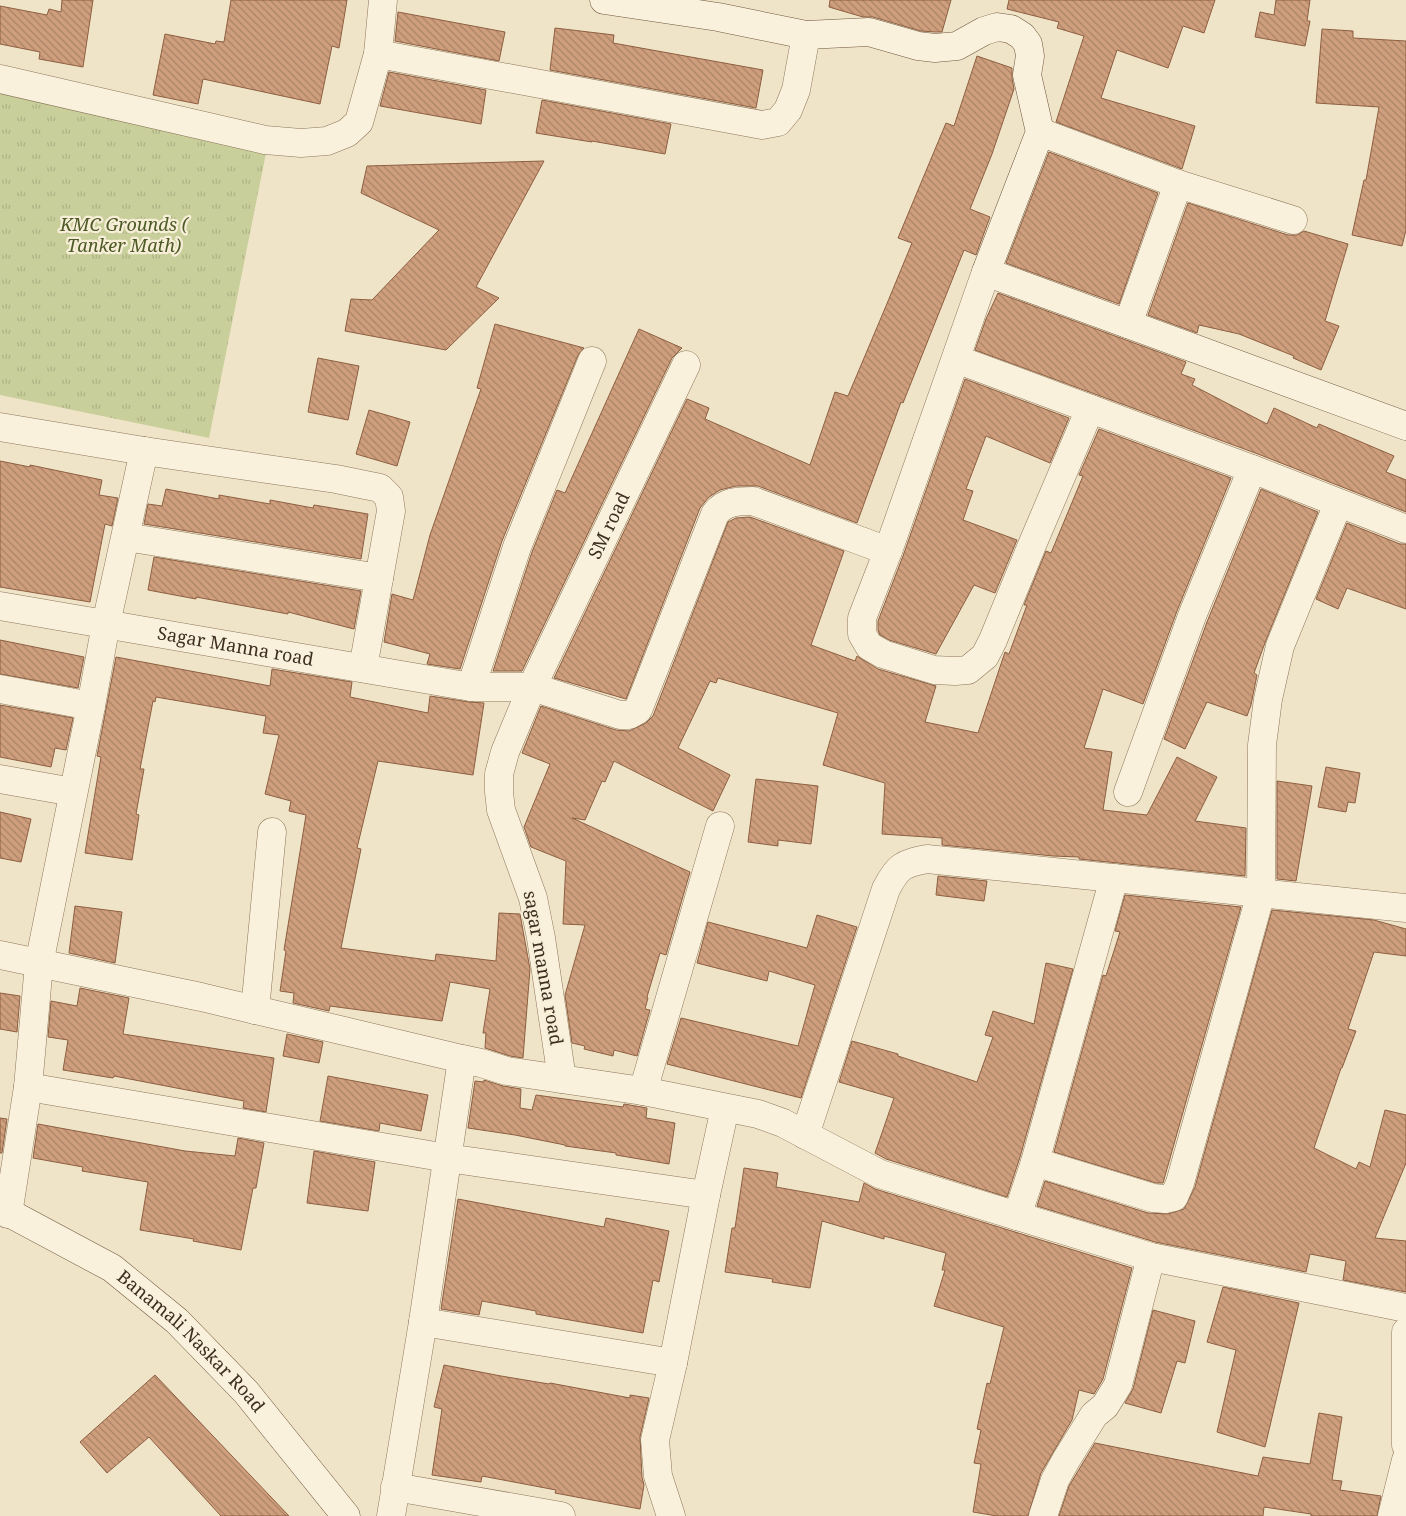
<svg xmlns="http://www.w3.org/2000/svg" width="1406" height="1516" font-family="'Noto Serif',serif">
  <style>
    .grass { fill: url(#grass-tufts) }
    .building { fill: url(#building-back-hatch); stroke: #8d5f41 }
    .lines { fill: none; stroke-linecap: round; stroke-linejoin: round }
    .street-casing { stroke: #8d765c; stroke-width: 29 }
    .secondary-casing { stroke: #6f573f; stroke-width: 29 }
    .street { stroke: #faf1dc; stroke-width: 28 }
    .secondary { stroke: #faf1dc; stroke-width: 28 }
    .labels { text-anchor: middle; stroke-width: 4.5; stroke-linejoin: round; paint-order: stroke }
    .park-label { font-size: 18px; font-style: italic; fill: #4d5a26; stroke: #f7eed8 }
    .street-label { font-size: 18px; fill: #3d2e20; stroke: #f7eed8 }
  </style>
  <defs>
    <pattern id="grass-tufts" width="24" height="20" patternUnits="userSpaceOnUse" patternTransform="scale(1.25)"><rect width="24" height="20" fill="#c9cf9b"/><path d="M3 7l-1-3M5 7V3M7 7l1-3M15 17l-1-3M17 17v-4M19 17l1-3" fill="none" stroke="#aeb285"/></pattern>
    <pattern id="building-back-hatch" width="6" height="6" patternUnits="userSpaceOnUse" patternTransform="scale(1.25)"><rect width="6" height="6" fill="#cf9f7d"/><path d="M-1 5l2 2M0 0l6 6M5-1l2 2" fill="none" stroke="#a98266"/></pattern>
  </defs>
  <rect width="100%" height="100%" fill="#f0e4c8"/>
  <!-- grass -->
  <path class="grass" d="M0 79 268 143 209 438 0 395Z"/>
  <!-- building -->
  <path class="building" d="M62 0H93L83 67 39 59 40 52 0 44V6L47 15 49 9 61 12Z
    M231 0H347L339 48 332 46 320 104 203 79 198 104 153 95 165 34 215 44 216 41 224 42Z
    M830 0H951L942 32H935L921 31 873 17H863L829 7Z
    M1009 0H1215L1204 33 1183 26 1168 68 1117 50 1101 98 1195 126 1182 169 1056 122 1084 36 1057 28 1059 22 1007 9Z
    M1276 0H1310L1307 21H1310L1305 46 1255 37 1260 12 1274 15Z
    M398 12 505 32 499 61 395 41Z
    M555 28 614 35 613 43 763 70 756 108 550 70Z
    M1322 29 1353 31V38L1406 41V230L1402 246 1352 235 1364 180H1366L1379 107 1316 103Z
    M977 56 1012 68V78L1014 89 992 154 970 209 990 217 976 255 964 250 903 403 901 402 857 523 758 486H736L720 490 709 497 700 508 626 699 554 678 687 399 709 408 705 419 810 465 835 392 848 396 886 306 912 243 898 238 946 123 954 126Z
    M389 72 486 90 481 124 380 106Z
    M542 100 671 124 665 154 592 141V142L536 133Z
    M1049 152 1158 193 1119 304 1006 263Z
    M544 161 476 287 499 298 446 350 345 331 351 299 372 300 439 230 361 193 367 166Z
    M1188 203 1288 235H1297L1304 231 1348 244 1325 321 1339 326 1321 370 1293 358 1294 356 1239 334 1199 325 1197 333 1148 315Z
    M998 293 1186 362 1181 374 1195 379 1192 385 1267 424 1274 408 1317 428 1319 424 1394 456 1386 472 1406 480V512L1258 454 975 350 986 319Z
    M495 324 584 348 578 355 502 541 460 669 427 664 430 654 384 642 392 594 413 600 430 535 481 389 477 388Z
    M639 329 682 348 672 358 522 671H493L532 552 557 490 565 493Z
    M318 358 359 366 348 420 308 412Z
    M965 379 1069 418 1050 463 986 436 966 489 973 491 963 520 1017 540 995 593 974 585 936 654 889 640 880 635 878 630V621L903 556Z
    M369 410 410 422 397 466 356 454Z
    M1099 429 1231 478 1177 611 1143 704 1103 689 1084 748 1112 752 1103 810 1147 815 1177 757 1217 777 1195 821 1246 828 1245 876 1079 859V857L1053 856 942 845V838L882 834 885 783 823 765 838 713 718 678 716 683 710 681 678 748 730 775 713 811 614 761 605 782 602 781 585 820 572 818 690 872 666 955 660 953 647 997 648 998 645 1009 650 1010 637 1056 614 1050 613 1056 584 1049 585 1046 572 1043 565 995 585 925 563 924 566 861 531 847 524 827 550 764 522 753 541 706 616 730 629 731 646 723 653 716 728 522 736 518 750 517 844 551 811 645 855 661 857 656 878 669 936 686 925 722 978 733 1005 652 1009 654 1027 605H1024L1046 551 1051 553 1083 476 1079 475Z
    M0 461 30 467V465L102 480 99 495 118 498 112 526 105 524 90 602 0 587Z
    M166 489 219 499V495L270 504V500L313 508 314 505 368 514 361 559 144 524 148 504 162 506Z
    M1261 489 1318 512 1266 640 1254 673 1257 675 1251 705 1247 716 1207 702 1185 749 1164 739 1207 622Z
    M1347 523 1400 544H1406V609L1347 588 1338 609 1316 599Z
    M154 557 361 591 354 629 288 612V614L196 597V599L148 590Z
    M0 640 84 657 78 688 0 674Z
    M116 657 270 686 272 669 352 682 350 697 428 713 430 696 469 702 484 703 473 775 378 761 357 848 361 849 341 948 435 961 436 954 496 961 499 913 520 914 530 969 523 1058 510 1056 485 1048 486 1033H483L490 989 450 982 442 1021 330 1006 329 1011 293 1003 294 993 280 991 286 951 284 950 306 815 289 811 291 801 265 794 279 735 263 733 266 716 156 697 155 702 153 701 140 769H144L136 814 139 815 132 860 85 853 101 757 97 756Z
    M0 705 73 718 66 750 55 748 51 767 0 757Z
    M1326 767 1360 773 1355 803 1348 802 1346 812 1318 807Z
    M756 779 818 786 811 844 778 840V846L748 842Z
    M1277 781 1312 786 1296 881 1277 879Z
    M0 812 31 819 21 862 0 858Z
    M938 876 987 881 984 901 936 895Z
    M1125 895 1241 907 1163 1183H1156L1054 1152 1103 975 1106 976 1120 932 1115 931Z
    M75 906 122 912 115 963 69 953Z
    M1272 910 1374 920 1406 929V956L1374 952 1348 1029 1356 1031 1342 1068H1341L1314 1148 1356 1169 1359 1162 1370 1167 1385 1110 1406 1115V1163L1375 1238 1406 1241V1292L1343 1280 1346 1261 1310 1254 1306 1272 1155 1242 1037 1206 1045 1181 1148 1213 1168 1214 1184 1209 1195 1187Z
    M817 915 857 927 801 1098 667 1064 681 1018 798 1046 815 985 769 971 767 981 697 963 708 922 807 948Z
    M1046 963 1073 969 1020 1157 1007 1197 886 1159 875 1153 894 1098 839 1082 852 1041 898 1054V1056L977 1082 993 1037 985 1035 993 1011 1034 1024Z
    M80 988 129 998 123 1034 274 1058 266 1112 243 1108 244 1101 114 1076 113 1078 63 1070 68 1040 48 1037 51 1001 77 1006Z
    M0 993 20 996 17 1032 0 1029Z
    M287 1034 323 1042 319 1063 283 1056Z
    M328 1076 428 1095 421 1131 380 1123 379 1131 320 1121Z
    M484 1080 503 1086 521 1089 520 1108 532 1110 536 1095 623 1107 624 1104 647 1108 646 1118 675 1123 669 1164 616 1155V1153L565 1146V1145L515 1135 468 1128 475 1081 484 1082Z
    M0 1118 7 1119 2 1153H0Z
    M38 1124 185 1151 235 1156 238 1138 264 1143 256 1188H253L241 1250 193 1241 194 1239 140 1230 148 1182 82 1171 83 1167 33 1158Z
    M314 1151 375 1162 368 1211 307 1203Z
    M744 1168 778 1173 776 1187 859 1202 864 1183 875 1189 1132 1268 1103 1379 1094 1394 1079 1390 1072 1420 1041 1473 1028 1516H997L973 1512 981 1464 974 1463 981 1430 977 1429 987 1383 990 1384 1004 1327 934 1306 945 1270H942L946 1253 884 1236V1239L822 1221 810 1288 772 1282 773 1279 725 1272 732 1228H735Z
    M458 1199 604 1227 606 1218 669 1231 659 1282 653 1280 643 1333 536 1314V1311L482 1301 479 1315 441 1309Z
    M1223 1287 1299 1303 1265 1447 1217 1432 1236 1350 1207 1342Z
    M1153 1310 1195 1321 1185 1363 1177 1361 1161 1413 1125 1403 1133 1389Z
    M444 1365 501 1376 549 1384 550 1383 630 1398V1395L649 1398 640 1437 642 1477 644 1485 640 1509 555 1493 556 1490 482 1476 481 1482 432 1475 442 1409 434 1407Z
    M155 1375 289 1516H221L149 1437 107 1473 80 1442Z
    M1319 1413 1342 1417 1332 1480 1342 1481 1340 1490 1381 1496 1377 1516H1311V1514L1264 1507 1263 1516H1059L1069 1486 1095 1443 1258 1476 1263 1457 1310 1464Z"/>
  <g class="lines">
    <defs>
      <g id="street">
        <path d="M378 54 762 125 778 122 788 110 796 90 806 35"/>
        <path d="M0 79 265 140 301 143 327 141 347 133 359 122 378 54 383 0"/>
        <path d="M1040 132 1178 184 1293 220"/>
        <path d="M1128 324 1178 184"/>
        <path d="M956 359 1252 469 1406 529"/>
        <path d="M0 427 144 451 336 479 380 488 389 497 391 511 363 668"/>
        <path d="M126 537 379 578"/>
        <path d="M888 551 862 618V634L869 646 883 654 934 670 955 671 968 670 985 656 993 640 1032 545 1090 409"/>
        <path id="s1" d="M0 606 471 687H532L620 715H629L638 710 715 514C725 501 738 501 753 501L888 551 986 272"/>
        <path d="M471 687 517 547 592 361"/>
        <path d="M0 689 91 706"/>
        <path d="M0 779 73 792"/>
        <path d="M1128 792 1192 616 1252 469"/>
        <path d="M0 955 201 997 462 1059"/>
        <path d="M255 1010 272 832"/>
        <path id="s2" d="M562 1079 541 938 533 898 501 810 499 792V774L505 752 532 687 686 365"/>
        <path d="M28 1087 447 1158 706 1195"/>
        <path d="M643 1091 720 826"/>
        <path d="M805 1135 886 889C898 866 902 864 927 859L1406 908"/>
        <path d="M1035 1162 1153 1198 1165 1199 1174 1197 1180 1183 1261 893 1262 745 1268 699 1280 646 1338 504"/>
        <path d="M8 1214 28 1087 39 964 91 706 106 624 144 451"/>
        <path d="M1017 1216 1035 1162 1114 878"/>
        <path d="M423 1322 673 1363"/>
        <path d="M1406 1332V1445"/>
        <path d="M395 1487 561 1516"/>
        <path d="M391 1516 423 1322 462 1059 481 1063 507 1071 643 1091 758 1114 783 1123 880 1174 1151 1257 1406 1308"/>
        <path d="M671 1516 658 1476 655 1440 673 1363 706 1195 725 1108"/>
        <path d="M1043 1516 1055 1480 1066 1460 1094 1415 1105 1406 1118 1385 1151 1257"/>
        <path d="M1392 1516 1406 1460"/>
      </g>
      <g id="secondary">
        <path d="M604 0 718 17 806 35 869 32 918 46 935 48 957 46 984 31 997 27 1011 29 1022 36 1028 44 1030 56 1027 75 1040 132 986 272 1406 426"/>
        <path id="s3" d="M0 1208 112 1268 177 1321 246 1392 346 1516"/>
      </g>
    </defs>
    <!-- street casing -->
    <use href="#street" class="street-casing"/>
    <!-- secondary casing -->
    <use href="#secondary" class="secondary-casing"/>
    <!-- street -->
    <use href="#street" class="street"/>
    <!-- secondary -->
    <use href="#secondary" class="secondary"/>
  </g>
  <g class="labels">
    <!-- park labels -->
    <g class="park-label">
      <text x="124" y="231">KMC Grounds (<tspan x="124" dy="21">Tanker Math)</tspan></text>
    </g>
    <!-- street labels -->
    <g class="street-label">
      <text dy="6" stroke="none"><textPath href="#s2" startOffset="585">SM road</textPath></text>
      <text dy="6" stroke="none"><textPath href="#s1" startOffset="239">Sagar Manna road</textPath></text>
      <text transform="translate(543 968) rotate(80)" y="6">sagar manna road</text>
      <text dy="6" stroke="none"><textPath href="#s3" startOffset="235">Banamali Naskar Road</textPath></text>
    </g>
  </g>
</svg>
